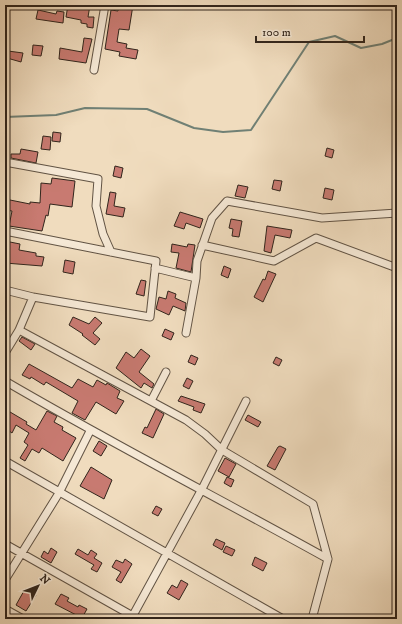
<svg xmlns="http://www.w3.org/2000/svg" width="402" height="624" font-family="'IM FELL DW Pica',serif">
  <style>
    .lines { fill: none; stroke-linecap: round; stroke-linejoin: round }
    .stream { stroke: #708075; stroke-width: 2 }
    .building { fill: #c87a71; stroke: #31251c }
    .minor-casing { stroke: #615344; stroke-width: 9 }
    .minor { stroke: #f5e8d5; stroke-width: 7 }
  </style>
  <rect width="100%" height="100%" fill="#f0dcbe"/>
  <filter id="stains"><feTurbulence type="fractalNoise" baseFrequency=".005" numOctaves="4"/><feColorMatrix values="0 0 0 0 .2 0 0 0 0 .09 0 0 0 0 .02 0 0 0 .5 -.17"/></filter>
  <radialGradient id="worn" r=".72"><stop offset=".6" stop-color="#630" stop-opacity="0"/><stop offset="1" stop-color="#630" stop-opacity=".3"/></radialGradient>
  <g class="lines">
    <!-- stream -->
    <path class="stream" d="M5 117 56 115 85 108 147 109 194 128 223 132 251 130 309 42 335 36 361 48 382 44 397 38"/>
  </g>
  <!-- building -->
  <path class="building" d="M68 5H90L88 17H94L93 28 87 27V24L81 23V20L66 17Z
    M118 5H133L129 30 119 29 117 42 127 44 126 48 138 50 136 59 119 56 120 52 105 49 111 10 118 11Z
    M38 10 56 14 57 11 64 12 63 23 36 19Z
    M84 38 92 39 86 63 59 59 60 48 82 52Z
    M33 45 43 46 41 56 32 55Z
    M8 51 23 53 21 62 7 58Z
    M53 132 61 133 60 142 52 141Z
    M43 136 51 137 50 150 41 149Z
    M327 148 334 150 332 158 325 156Z
    M21 149 38 152 36 163 11 158V154H20Z
    M115 166 123 168 121 178 113 176Z
    M52 178 75 181 72 207 50 204 48 216 46 215 42 231 9 226 12 211 5 210V199L30 204V202L40 203 41 183 51 184Z
    M274 180 282 181 280 191 272 189Z
    M238 185 248 187 245 198 235 196Z
    M325 188 334 190 332 200 323 198Z
    M110 192 116 193 114 206 125 208 123 217 106 214Z
    M180 212 203 219 200 228 186 223 184 229 174 226Z
    M231 219 242 221 239 237 232 236 233 229 229 228Z
    M267 226 292 230 290 238 275 235 271 253 264 251Z
    M5 241 20 244 19 250 36 253V256L44 257 42 266 5 263Z
    M172 244 187 247 188 244 195 245 191 272 176 268 179 253 171 252Z
    M65 260 75 262 73 274 63 272Z
    M224 266 231 269 228 278 221 275Z
    M268 271 276 274 263 302 254 297 263 279 265 280Z
    M141 280 146 281 144 296 136 294Z
    M168 291 176 294 175 298 186 303 185 311 173 306 169 315 156 309 159 297 166 299Z
    M73 317 89 324 95 317 102 323 93 333 100 339 95 345 82 335 83 334 69 325Z
    M165 329 174 333 171 340 162 336Z
    M22 337 35 344 31 350 19 341Z
    M141 349 150 356 139 372 154 384 152 388 144 383 141 388 116 368 126 352 134 358Z
    M191 355 198 358 195 365 188 362Z
    M276 357 282 360 279 366 273 363Z
    M29 364 72 388 78 379 93 387 97 380 106 385 107 383 120 391 117 398 124 401 116 414 96 402 85 420 72 413 78 401 46 382 44 385 31 377 30 379 22 375Z
    M187 378 193 381 189 389 183 386Z
    M181 396 205 404 201 413 193 410 194 407 178 401Z
    M5 409 27 422 26 424 36 430 47 411 57 416 54 422 63 427 62 430 76 438 63 461 42 448 39 453 32 449 25 461 20 458 28 445 24 442 29 433 16 425 12 433 5 428Z
    M156 409 164 414 153 438 142 433 145 427 147 428Z
    M248 415 261 422 258 427 245 420Z
    M99 441 107 446 101 456 93 451Z
    M280 446 286 449 275 470 267 466 278 447Z
    M225 458 236 464 229 477 218 471Z
    M91 467 112 480 104 499 80 486Z
    M227 477 234 480 231 487 224 483Z
    M156 506 162 509 158 516 152 513Z
    M216 539 225 543 222 550 213 545Z
    M226 546 235 550 232 556 223 552Z
    M51 548 57 552 51 563 41 557 44 551 48 554Z
    M78 549 88 555 91 550 97 554 94 558 102 563 97 572 91 569 94 565 75 554Z
    M255 557 267 563 263 571 252 565Z
    M125 559 132 564 121 583 116 580 121 572 112 567 116 560 123 563Z
    M181 580 188 584 179 600 167 593 172 585 177 588Z
    M25 589 36 595 26 611 16 605Z
    M61 594 69 598 67 601 78 607 79 605 87 609 82 618 55 604Z"/>
  <g class="lines">
    <defs>
      <path id="minor" d="M94 70 105 5
        M5 162 98 179 96 206 103 234 111 252
        M5 231 156 261 150 317 33 297 5 290
        M202 245 274 261 316 238 397 268
        M155 268 196 278 197 261 212 218 227 201 322 218 397 213
        M19 330 186 420 205 434 222 450 313 504 328 559 312 619
        M186 333 196 278
        M5 353 19 330 33 297
        M5 381C111 443 220 499 328 559
        M151 401 166 372
        M5 461 283 619
        M5 544 138 619
        M5 580 59 493 90 431
        M5 609 23 619
        M131 619 202 489 246 401"/>
    </defs>
    <!-- minor casing -->
    <use href="#minor" class="minor-casing"/>
    <!-- minor -->
    <use href="#minor" class="minor"/>
  </g>
  <!-- margin -->
  <rect width="402" height="624" fill="none" stroke="#f0dcbe" stroke-width="20"/>
  <rect x="6" y="6" width="390" height="612" fill="none" stroke="#31251c" stroke-width="2"/>
  <rect x="10" y="10" width="382" height="604" fill="none" stroke="#31251c"/>
  <!-- north arrow -->
  <g transform="translate(38 586) rotate(47)" stroke="#f5e8d5" stroke-width="3" paint-order="stroke">
  <path d="M0-3L7 15L0 10L-7 15Z" fill="#31251c"/>
  <text y="-6" font-size="11" font-weight="bold" text-anchor="middle" fill="#31251c">N</text>
  </g>
  <!-- scale -->
  <path d="M256 36v6h108v-6" fill="none" stroke="#31251c" stroke-width="2"/>
  <text x="262" y="36" font-size="12" fill="#31251c" stroke="#f5e8d5" stroke-width="3" paint-order="stroke">100 m</text>
  <rect width="100%" height="100%" filter="url(#stains)"/>
  <rect width="100%" height="100%" fill="url(#worn)"/>
</svg>
